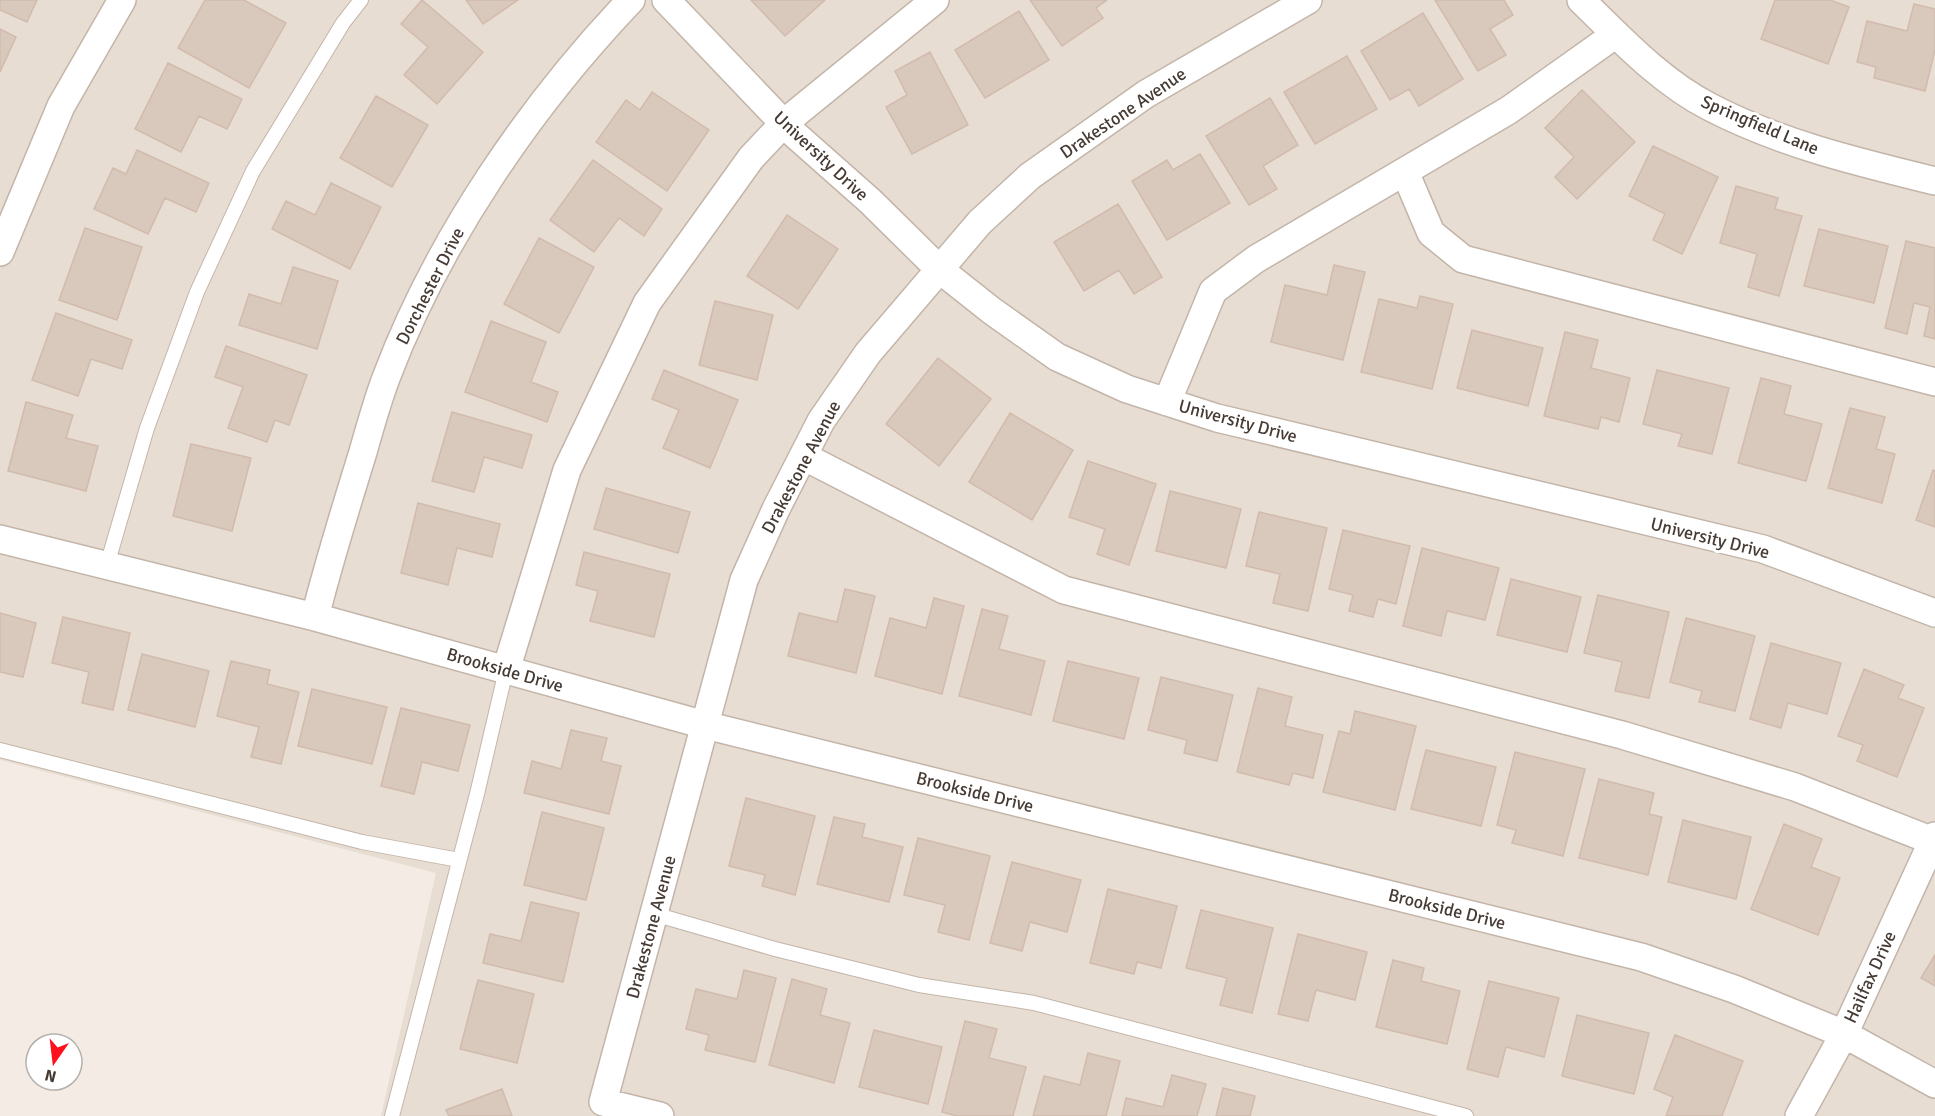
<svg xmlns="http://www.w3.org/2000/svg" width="1935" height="1116" font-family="Signika,sans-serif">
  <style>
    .residential { fill: #e8ddd2 }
    .building { fill: #d9c8bc; stroke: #d1bbac; stroke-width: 1.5 }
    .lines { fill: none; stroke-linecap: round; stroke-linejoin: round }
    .service-casing { stroke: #c3b5a9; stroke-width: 16 }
    .minor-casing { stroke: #c3b5a9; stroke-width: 30 }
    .service { stroke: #fff; stroke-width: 14 }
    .minor { stroke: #fff; stroke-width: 27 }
    .labels { text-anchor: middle; stroke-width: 6; stroke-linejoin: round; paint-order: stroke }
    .street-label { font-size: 18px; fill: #463b34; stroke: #fff }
  </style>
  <rect width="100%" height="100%" fill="#f4ece4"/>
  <!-- residential -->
  <path class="residential" d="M0 0H1935V1116H381L436 873 0 760Z"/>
  <!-- building -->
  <path class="building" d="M0 0H37L27 22 0 10Z
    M205 0H244L286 23 249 88 178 48Z
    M422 0 483 52 437 104 404 75 428 47 401 24Z
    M466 0H518L483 24Z
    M751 0H825L785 36Z
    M1030 0H1107L1096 8 1103 18 1062 46Z
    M1435 0H1504L1513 15 1490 29 1506 55 1478 71Z
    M1775 0H1830L1849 7 1828 64 1761 39Z
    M1914 4 1935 9V50L1925 91 1874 78 1876 67 1857 62 1867 21 1907 31Z
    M1019 11 1049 60 985 98 955 50Z
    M1423 13 1463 79 1419 106 1409 89 1390 100 1361 51Z
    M0 29 16 37 0 72Z
    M930 52 968 125 912 154 886 107 907 95 895 71Z
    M1347 56 1377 109 1315 144 1284 92Z
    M168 63 242 99 227 129 199 116 181 152 135 129Z
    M1582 90 1635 142 1577 199 1555 177 1574 157 1545 128Z
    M652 92 709 130 667 191 596 142 626 100 640 110Z
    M376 96 428 125 392 187 340 158Z
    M1270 98 1298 145 1263 166 1277 189 1249 205 1206 136Z
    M1653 146 1718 177 1682 254 1653 240 1665 214 1629 196Z
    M137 150 209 183 196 212 165 198 148 234 94 209 113 168 126 174Z
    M1200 154 1230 203 1167 240 1132 181 1167 160 1173 170Z
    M593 160 662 209 644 236 619 218 594 252 550 220Z
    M331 183 381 207 350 269 272 229 286 201 315 215Z
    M1736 186 1778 198 1775 209 1802 216 1779 296 1748 287 1757 254 1720 243Z
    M1118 204 1162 277 1134 294 1119 270 1084 291 1054 242Z
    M787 215 838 249 798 309 747 276Z
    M85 228 142 247 117 320 59 300Z
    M1819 229 1888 246 1874 303 1804 286Z
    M539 238 594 267 559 333 504 304Z
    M1906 241 1935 248V339L1924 336 1930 307 1914 303 1907 334 1885 328Z
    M1334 265 1365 272 1343 360 1271 342 1285 285 1327 295Z
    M293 267 338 281 317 349 239 325 249 294 281 304Z
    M1420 296 1453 304 1432 389 1361 372 1379 299 1417 308Z
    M715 301 773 315 757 380 699 365Z
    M56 313 132 340 122 369 91 359 78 396 32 380Z
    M491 321 546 342 531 382 558 392 547 422 465 392Z
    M1472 330 1543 348 1528 406 1457 388Z
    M1565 332 1598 340 1591 368 1630 378 1619 422 1601 417 1598 429 1544 416Z
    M226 346 307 375 289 425 275 420 267 442 228 428 243 387 215 377Z
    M938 358 991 399 939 466 886 424Z
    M664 370 738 400 710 468 663 448 679 410 652 399Z
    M1657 370 1729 388 1712 454 1678 446 1682 434 1643 424Z
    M1761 378 1791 386 1784 414 1822 424 1806 481 1738 463Z
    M26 402 73 415 66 438 98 446 86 491 8 471Z
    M1850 408 1885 417 1876 449 1895 454 1882 503 1828 488Z
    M452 412 532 435 522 468 484 457 474 492 432 481Z
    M1010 413 1073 450 1032 520 969 482Z
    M191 444 251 458 232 531 173 516Z
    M1088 461 1156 484 1129 565 1097 554 1105 529 1069 517Z
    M1933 470 1935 471V527L1916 520Z
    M606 488 690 512 678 553 594 529Z
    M1170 491 1241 509 1226 568 1156 551Z
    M418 503 500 524 492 557 457 548 448 585 401 573Z
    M1259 512 1327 528 1308 611 1273 603 1280 574 1246 566Z
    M1343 530 1410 546 1396 604 1378 599 1373 617 1349 611 1353 595 1329 589Z
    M1422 548 1499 568 1485 620 1447 611 1441 636 1403 626Z
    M584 552 670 574 654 637 590 621 598 591 576 585Z
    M1511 579 1581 597 1567 652 1497 635Z
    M845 589 875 596 856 673 788 656 799 613 837 622Z
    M1598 595 1669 612 1649 698 1615 691 1622 662 1584 653Z
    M934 598 964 606 942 694 875 676 890 618 926 628Z
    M982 609 1008 616 999 649 1045 661 1031 715 959 696Z
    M0 613 36 623 23 677 0 672Z
    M63 617 130 633 113 710 82 703 89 672 52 663Z
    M1686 618 1755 636 1735 711 1699 702 1702 691 1670 682Z
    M1771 643 1841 663 1827 714 1788 703 1781 728 1750 719Z
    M142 654 209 671 195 727 128 710Z
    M231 661 270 670 267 684 299 692 281 764 251 757 259 727 217 716Z
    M1068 661 1139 678 1124 739 1053 721Z
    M1864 669 1904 685 1898 698 1924 708 1897 777 1857 761 1863 745 1838 736Z
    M1161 677 1233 695 1217 761 1184 753 1187 740 1148 730Z
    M1258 688 1292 697 1285 726 1323 735 1313 778 1293 773 1289 785 1237 772Z
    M312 689 387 707 372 764 298 746Z
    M401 708 470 725 458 771 422 762 414 794 381 786Z
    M1355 711 1416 726 1395 810 1323 792 1339 731 1350 734Z
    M571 730 607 738 601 761 621 766 609 814 524 793 532 761 561 769Z
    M1426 750 1496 767 1481 826 1411 809Z
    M1515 752 1585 769 1563 856 1512 843 1516 830 1497 825Z
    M1599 779 1654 793 1649 814 1662 817 1648 875 1579 858Z
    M746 798 815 816 795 895 762 886 765 875 729 866Z
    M542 812 604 828 586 900 524 885Z
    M834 817 865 824 862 837 903 847 889 902 817 884Z
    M1683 820 1751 837 1736 899 1668 882Z
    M1784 824 1822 839 1811 867 1840 878 1818 935 1751 909Z
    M918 838 990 856 969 940 938 932 945 905 904 895Z
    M1012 862 1081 880 1067 932 1030 922 1022 951 990 943Z
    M1108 889 1177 906 1161 968 1137 962 1134 974 1090 963Z
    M531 902 579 913 563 982 483 963 490 934 521 941Z
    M1201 910 1273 928 1252 1013 1220 1005 1227 978 1186 968Z
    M1298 934 1367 952 1355 1000 1316 990 1308 1021 1278 1014Z
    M1935 955V986L1921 978Z
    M1393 960 1424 968 1421 981 1460 991 1447 1044 1376 1027Z
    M744 970 776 978 755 1062 705 1050 709 1035 686 1029 696 989 737 999Z
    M792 979 827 989 820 1015 850 1023 834 1083 769 1065Z
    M478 980 534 994 517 1063 460 1049Z
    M1489 981 1559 998 1544 1057 1506 1047 1498 1077 1467 1069Z
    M1577 1015 1649 1033 1634 1094 1562 1076Z
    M965 1021 997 1029 989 1058 1026 1067 1013 1116H957L942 1112Z
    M874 1030 942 1047 928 1104 859 1087Z
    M1675 1035 1743 1061 1722 1116H1666L1673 1097 1654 1089Z
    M1088 1053 1120 1061 1106 1116H1033L1044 1076 1080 1085Z
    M1172 1075 1206 1084 1197 1116H1122L1126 1098 1163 1107Z
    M1223 1088 1255 1096 1250 1116H1216Z
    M502 1089 512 1116H449L446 1110Z"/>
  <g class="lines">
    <defs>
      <path id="service" d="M107 565 147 428 197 292 253 171 343 23 361 0
        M0 750 362 842 459 860
        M654 914 775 949 919 985 1034 1003 1466 1116
        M392 1116 477 794 506 670"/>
      <path id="minor" d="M666 0 792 132 870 201 939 269 992 311 1057 357 1127 389 1217 418 1763 549 1935 613
        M1581 0C1620 38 1661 82 1710 107 1781 144 1858 162 1935 181
        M1405 172 1431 233 1463 259 1935 382
        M0 252 61 106 122 0
        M1167 402 1213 291 1256 259 1509 110 1616 34
        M803 456 1064 590 1622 735 1795 787 1933 841
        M0 539 315 617 705 725 1641 957 1734 989 1844 1034 1935 1084
        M315 617C329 561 346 507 363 452 370 427 377 402 386 378 438 240 530 106 631 0
        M506 670 567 470 647 303 751 158 784 123 935 0
        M660 1116 603 1102 744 580 776 509 821 421 868 353 980 222 1030 176 1146 94 1308 0
        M1799 1116 1844 1034 1935 836"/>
    </defs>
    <!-- service casing -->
    <use href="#service" class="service-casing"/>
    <!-- minor casing -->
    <use href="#minor" class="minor-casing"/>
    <!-- service -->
    <use href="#service" class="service"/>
    <!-- minor -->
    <use href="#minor" class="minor"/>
  </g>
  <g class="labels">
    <!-- street labels -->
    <g class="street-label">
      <text transform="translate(1123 113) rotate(-34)" y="6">Drakestone Avenue</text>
      <text transform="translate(1760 125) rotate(23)" y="6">Springfield Lane</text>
      <text transform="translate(821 156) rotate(43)" y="6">University Drive</text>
      <text transform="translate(430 286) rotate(-63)" y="6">Dorchester Drive</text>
      <text transform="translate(1238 421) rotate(15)" y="6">University Drive</text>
      <text transform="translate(801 467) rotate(-62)" y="6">Drakestone Avenue</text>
      <text transform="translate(1710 538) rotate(14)" y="6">University Drive</text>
      <text transform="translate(505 670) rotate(16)" y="6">Brookside Drive</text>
      <text transform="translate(975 792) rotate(14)" y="6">Brookside Drive</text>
      <text transform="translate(1447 909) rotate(14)" y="6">Brookside Drive</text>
      <text transform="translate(651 927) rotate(-75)" y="6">Drakestone Avenue</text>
      <text transform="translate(1870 977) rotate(-65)" y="6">Hailfax Drive</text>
    </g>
  </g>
  <!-- north arrow -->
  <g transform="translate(54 1062) rotate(194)"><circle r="28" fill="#ffffff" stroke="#b5b1ae" stroke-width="1.5"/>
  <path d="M0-4.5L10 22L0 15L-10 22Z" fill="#ff101d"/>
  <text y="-9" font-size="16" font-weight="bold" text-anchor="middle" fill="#463b34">N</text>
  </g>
</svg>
